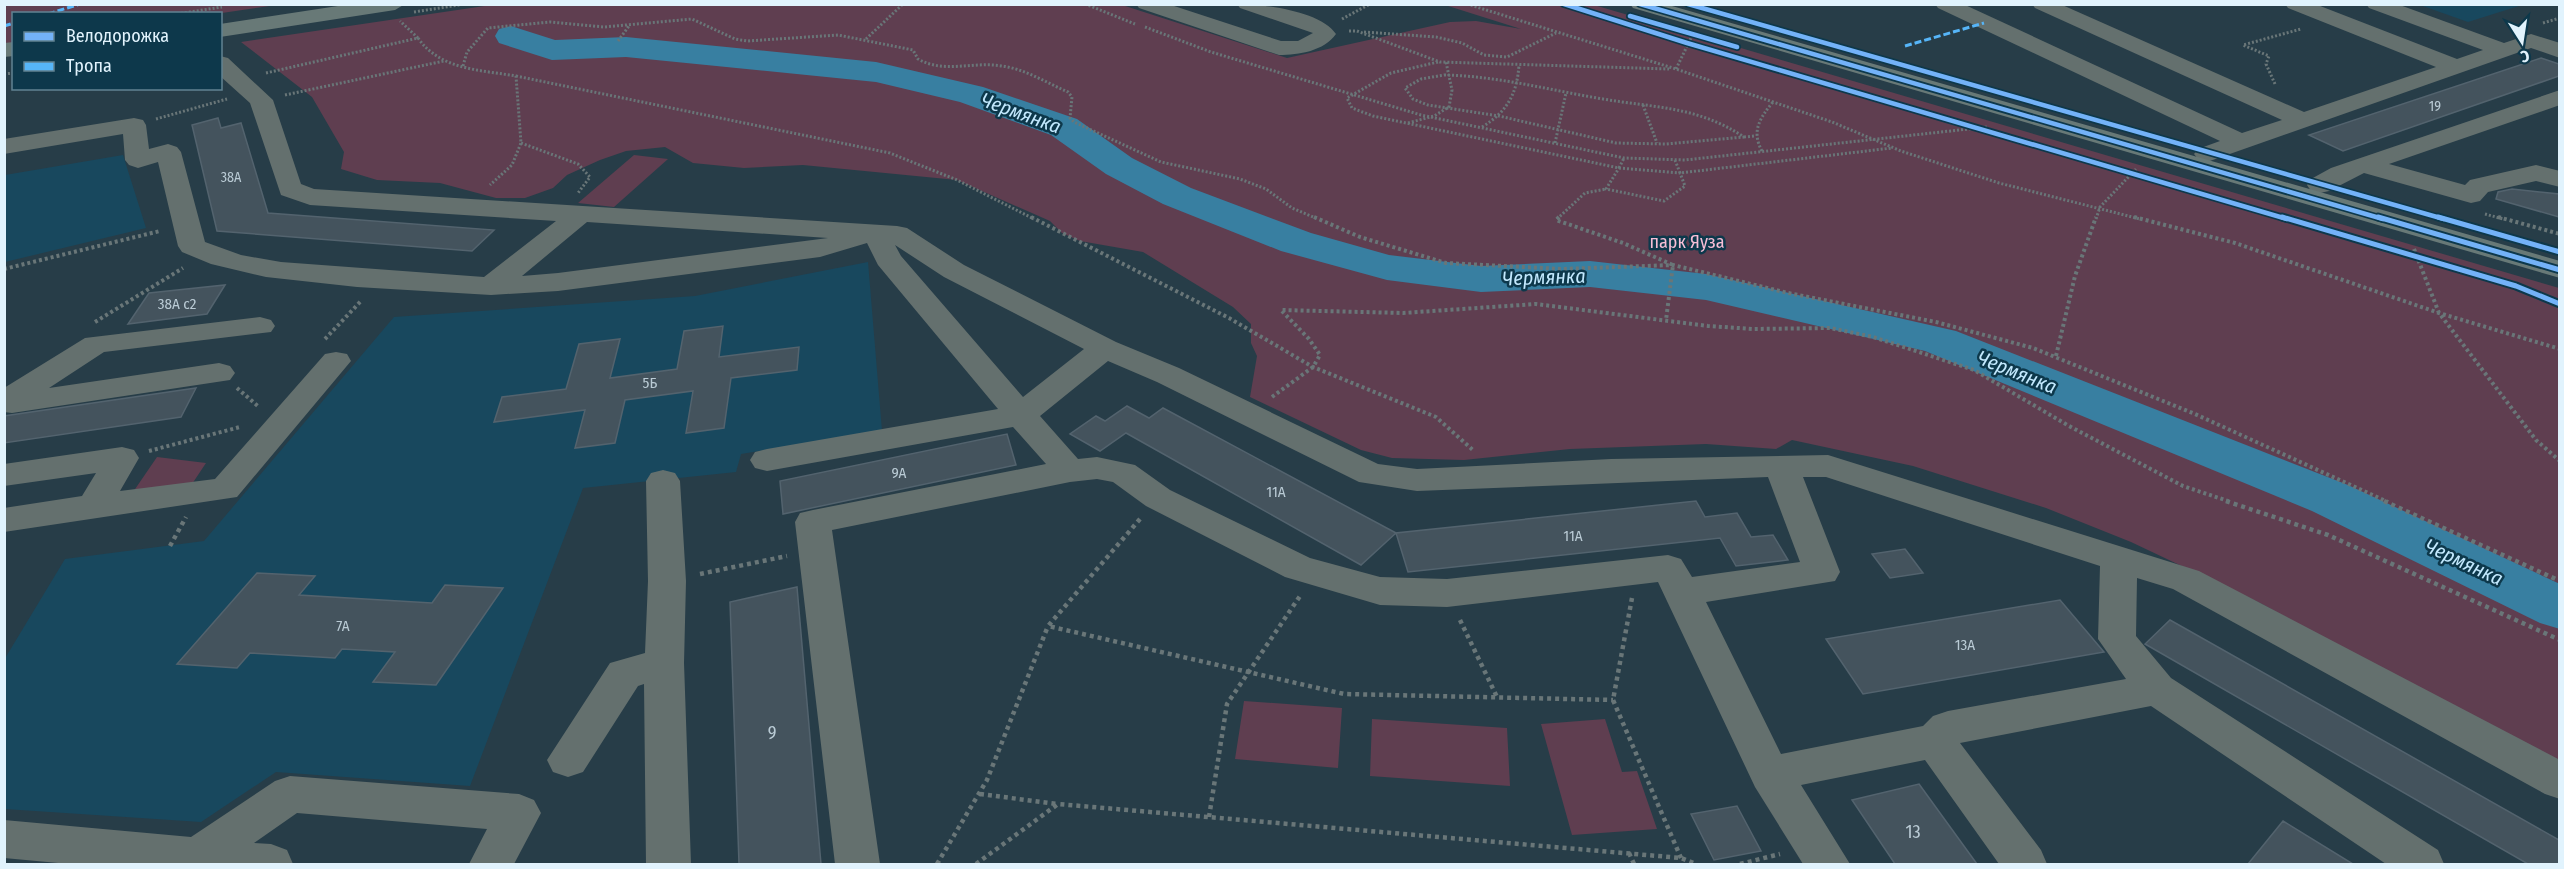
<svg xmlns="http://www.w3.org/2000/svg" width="2564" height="869" font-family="'Fira Sans Condensed',sans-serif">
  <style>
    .built { fill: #18485e }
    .green { fill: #5f3e50 }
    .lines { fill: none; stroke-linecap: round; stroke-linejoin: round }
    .river { fill: #387fa1; fill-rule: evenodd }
    .building { fill: #44535d; stroke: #53636e; stroke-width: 1.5 }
    .path-far2 { stroke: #697678; stroke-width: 3; stroke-dasharray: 2 2; stroke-linecap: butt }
    .path-far1 { stroke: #697678; stroke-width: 4; stroke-dasharray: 3 3; stroke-linecap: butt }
    .path { stroke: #697678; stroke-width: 4.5; stroke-dasharray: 4 4; stroke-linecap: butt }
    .minor { fill: #64706e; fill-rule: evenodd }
    .major { fill: #687977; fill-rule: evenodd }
    .quiet { stroke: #56b5f8; stroke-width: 3; stroke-dasharray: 7 3; stroke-linecap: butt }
    .cycleway-far1-casing { stroke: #0d384b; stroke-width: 8 }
    .cycleway-casing { stroke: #0d384b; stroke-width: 9 }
    .cycleway-far1 { stroke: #73b2f8; stroke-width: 4.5 }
    .cycleway { stroke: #73b2f8; stroke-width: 5 }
    .labels { text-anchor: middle; stroke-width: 5; stroke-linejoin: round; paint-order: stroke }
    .far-number-label { font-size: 14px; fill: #bacbd5 }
    .number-label { font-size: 15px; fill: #bacbd5 }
    .park-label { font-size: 18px; fill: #f8bed6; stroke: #0d384b }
    .near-number-label { font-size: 18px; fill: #bacbd5 }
    .water-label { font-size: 20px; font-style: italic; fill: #c3e9fe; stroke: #0d384b }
  </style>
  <rect width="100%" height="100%" fill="#273d48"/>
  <!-- built -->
  <path class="built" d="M2420 5V4L2522 5 2468 22Z
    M123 155 146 228 5 262V175Z
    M868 262 882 431 741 454 736 472 583 488 470 786 276 772 201 822 5 809 4 660 65 559 204 541 394 317 695 296Z"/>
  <!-- green -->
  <path class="green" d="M498 4H1119L1287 58 1450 22 1476 21 1521 29 1445 5H1594L2559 288V771L2262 604 2131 542 2046 508 1913 466 1792 440 1776 449 1706 444 1570 449 1464 460 1392 458 1361 450 1250 397 1257 356 1251 343V324L1233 307 1143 252 1080 241 1062 233 1050 221 957 180 803 165 744 168 693 163 665 147 626 151 600 160 567 175 553 188 525 198H496L440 183 377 180 341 169 344 152 312 97 241 42Z
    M4 5H276L215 14H14L13 43 5 44Z
    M634 155 668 159 614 207 578 203Z
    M157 457 206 463 190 487 131 495Z
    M1244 701 1342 708 1338 768 1235 759Z
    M1372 719 1507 728 1510 786 1370 776Z
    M1605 719 1622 772 1637 771 1657 829 1572 835 1541 724Z"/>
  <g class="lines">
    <!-- river -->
    <path class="river" d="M511 26 555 40 626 37 876 62 983 87 1077 119 1132 158 1191 188 1311 233 1389 255 1481 266 1590 261 1706 274 1956 331 2348 485 2560 584V629L2540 623 2312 511 1925 351 1706 300 1590 287 1481 292 1387 280 1281 251 1163 204 1106 174 1051 135 960 102 876 82 626 57 552 60 499 43 495 36 499 29Z"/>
  </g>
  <!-- building -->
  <path class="building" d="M2541 58 2559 64V76L2343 151 2309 135Z
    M218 118 221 128 241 123 268 213 494 230 472 251 217 231 192 125Z
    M2512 189 2559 194V217L2496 199 2498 192Z
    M225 285 207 314 128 324 149 293Z
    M723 326 719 357 799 347 797 370 731 378 724 428 686 433 693 391 625 400 615 443 575 448 585 410 494 422 502 397 566 389 579 344 620 339 610 378 677 369 684 331Z
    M196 388 181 417 4 443V416Z
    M1127 406 1149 418 1163 408 1396 533 1361 565 1126 433 1100 451 1070 434 1096 416 1105 421Z
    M1007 434 1016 465 783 514 780 481Z
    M1696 501 1705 517 1737 513 1751 537 1773 535 1788 560 1736 566 1720 538 1408 572 1396 533Z
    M1905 549 1923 573 1890 578 1872 554Z
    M257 573 315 576 299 595 432 603 445 585 503 588 436 685 373 682 395 652 342 649 335 658 250 653 237 668 177 664Z
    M797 587 821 864H739L730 602Z
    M2060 600 2104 652 1863 694 1826 639Z
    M2170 620 2559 840V864H2528L2145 644Z
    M1919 784 1977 864H1895L1852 800Z
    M1737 806 1761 851 1714 860 1691 814Z
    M2283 821 2353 864H2248Z"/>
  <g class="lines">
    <!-- path-far2 -->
    <path class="path-far2" d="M1085 4 1135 24
      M1467 4 1676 69 1832 122 1901 151 1999 183 2140 219
      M414 12 465 4
      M177 14 222 7
      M1342 19 1370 4
      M2543 23 2560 18
      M1145 27 1211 52 1421 115 1624 158 1685 160 1987 127
      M1349 31H1357L1440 62 1669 69
      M1364 32 1436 37 1462 43 1484 55 1507 57 1556 33
      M418 38C440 70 481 70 516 76L521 143 512 165 490 185
      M866 39 903 4
      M618 41 629 26
      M1438 62 1391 73 1347 98 1352 108 1373 116 1619 168 1624 158
      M463 66 467 52 488 28 550 22 604 27 692 19 735 39 747 41 838 35 913 50 918 59C944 74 973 61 1002 66 1025 69 1047 83 1068 92L1072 97 1070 118 1074 122 1161 162 1240 179 1266 189 1292 208 1318 219
      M1676 69 1691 38
      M266 73 418 38 400 21
      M4 74 14 73
      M1444 75C1498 76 1549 90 1603 99 1655 108 1697 106 1744 137L1666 144 1616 143 1499 116 1428 105 1413 99 1405 88 1421 79Z
      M516 76 890 153 957 180 1034 219
      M2275 84 2266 64 2269 56 2243 45 2301 29
      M285 95 444 61
      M1643 105 1657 143
      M156 119 227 99
      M1408 123 1434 116 1449 107 1452 90 1446 62
      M1482 127C1507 112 1517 94 1519 65
      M1744 137 1755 136
      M521 143 578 164 590 177 578 193
      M1555 143 1566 93
      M1762 151C1751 131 1760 118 1773 102
      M1675 160 1680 173 1892 148
      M1619 168 1680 173 1685 186 1664 201 1606 189Z
      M2485 214 2503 219
      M1557 219 1585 193 1606 189
      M2096 219 2100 207 2136 169"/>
    <!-- path-far1 -->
    <path class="path-far1" d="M1031 217 1229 318 1313 367 1436 417 1474 451
      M1314 217 1360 237 1446 263 1562 269 1673 265 1788 293 1936 322 2033 348 2195 414 2388 502
      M1559 217 1556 220 1623 243 1673 265 1666 320
      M2134 217 2235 243 2439 313 2560 349
      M2498 217 2560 234
      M2414 249 2439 313 2536 440 2560 461
      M4 269 160 231
      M95 322 183 268
      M325 339 361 301
      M2056 356 2075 276 2096 217
      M237 388 259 407
      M1272 397 1313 367 1320 355 1309 339 1281 310 1403 313 1536 304 1708 326 1753 329 1830 328 1873 337 1974 370 2069 426 2183 486 2231 502
      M149 451 240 427"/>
    <!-- path -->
    <path class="path" d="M2226 501 2328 535 2560 640
      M2384 501 2560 581
      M1140 519 1048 626 1344 694 1613 700
      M170 546 186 517
      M700 574 787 556
      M1632 598 1613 700 1681 858
      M1460 620 1497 697
      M980 794 1057 804
      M1209 817 1227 704 1300 596
      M1629 853 1634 864
      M937 864 987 780 1048 626
      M976 864 1058 804 1681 858 1696 864
      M1740 864 1780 854"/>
    <!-- minor -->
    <path class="minor" d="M1136 4H1168L1281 41H1298L1313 33 1240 8 1237 4C1263 4 1321 11 1336 34 1324 51 1299 55 1279 55L1139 8Z
      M1935 4H1963L2242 133 2282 120 2035 8 2032 4H2060L2304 112 2436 67 2288 8 2285 4H2315L2457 59 2483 50 2369 8 2366 4H2397L2504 43 2531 34 2560 43V58L2531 48 2207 162 2198 159 2194 154 2198 149 2220 141 1938 8Z
      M220 56 228 58 273 100 301 184 314 189 897 226 907 228 964 265 1116 342 1179 368 1378 464 1417 469 1611 459 1828 455 2199 571 2560 760V799L2545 794 2173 589 2137 578 2136 636 2171 678 2438 850 2444 864H2386L2151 706 1960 743 2041 850 2047 864H1999L1925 760 1801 785 1850 864H1803L1755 787 1658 582 1447 607 1380 605 1285 577 1146 506 1113 482 1097 479 1070 482 832 530 880 864H835L795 522 800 513 813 510 1046 464 1013 427 767 471 755 468 750 460 755 452 767 449 998 409 878 265 867 243 820 257 558 291 491 295 357 287 266 277 211 264 182 252 178 246 158 162 138 168 129 165 125 160 123 134 4 154V139L134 118 143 120 146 125 149 149 168 144 177 147 181 152 205 242 241 255 281 262 484 277 556 221 310 205 281 195 250 103 220 76ZM587 222 828 238 558 273 522 276ZM895 245 944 277 1084 349 1023 397 901 256ZM1108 361 1157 382 1359 482 1417 491 1768 477 1800 562 1692 577 1681 559 1668 555 1447 579 1380 577 1310 558 1170 490 1135 465 1097 457 1078 459 1040 416ZM1803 477H1826L2100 566 2098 639 2126 679 1948 711 1933 716 1923 726 1781 754 1706 602 1835 581 1840 572Z
      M2560 90V105L2389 164 2465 185 2470 180 2536 165 2560 171V187L2536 181 2488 192 2480 201 2471 203 2364 173 2329 191 2320 193 2311 191 2307 185 2311 179 2331 168Z
      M260 317 271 320 275 326 271 332 104 352 49 388 219 363 230 366 235 373 230 380 12 413 4 412V388L85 338Z
      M336 352 347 354 351 361 237 497 4 532V508L82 496 96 473 4 486V464L122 447 134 450 139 458 120 491 215 479 325 354Z
      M663 470 675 473 680 481 686 581 684 663 691 864H646L644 684 638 686 583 772 568 777 553 772 547 760 610 663 645 653 648 581 646 481 651 473Z
      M290 776 519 794 534 800 541 813 514 864H469L487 829 297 813 254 843 271 844 287 850 293 864H69L4 858V820L191 837 275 781Z"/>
    <!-- major -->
    <path class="major" d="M351 4H405L395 10 220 37V24Z
      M1630 4H1665L2560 261V278L1633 8Z
      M14 42V56L4 57V43Z"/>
    <!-- quiet -->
    <path class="quiet" d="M48 14 80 4
      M4 26 14 23
      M1905 46 1984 23"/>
    <defs>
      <path id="cycleway-far1" d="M1564 4 1687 43 2287 219
        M1640 4 2383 219
        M1688 4 2444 219
        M1630 16 1737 47"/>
      <path id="cycleway" d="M2282 217 2516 286 2560 304
        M2378 217 2560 270
        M2438 217 2560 252"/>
    </defs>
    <!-- cycleway-far1 casing -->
    <use href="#cycleway-far1" class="cycleway-far1-casing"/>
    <!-- cycleway casing -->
    <use href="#cycleway" class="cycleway-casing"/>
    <!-- cycleway-far1 -->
    <use href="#cycleway-far1" class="cycleway-far1"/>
    <!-- cycleway -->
    <use href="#cycleway" class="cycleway"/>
  </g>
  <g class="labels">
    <!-- far-number labels -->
    <g class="far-number-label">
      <text x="2435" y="111">19</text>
      <text x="231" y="182">38А</text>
    </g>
    <!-- number labels -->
    <g class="number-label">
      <text x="177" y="309">38А с2</text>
      <text x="650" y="388">5Б</text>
      <text x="899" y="478">9А</text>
      <text x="1276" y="497">11А</text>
      <text x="1573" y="541">11А</text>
      <text x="343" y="631">7А</text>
      <text x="1965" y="650">13А</text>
    </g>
    <!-- park labels -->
    <g class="park-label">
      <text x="1687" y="248">парк Яуза</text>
    </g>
    <!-- near-number labels -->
    <g class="near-number-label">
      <text x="772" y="739">9</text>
      <text x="1913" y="838">13</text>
    </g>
    <!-- water labels -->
    <g class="water-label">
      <text transform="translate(1021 113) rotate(20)" y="7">Чермянка</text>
      <text transform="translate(1544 277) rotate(-2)" y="7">Чермянка</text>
      <text transform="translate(2017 372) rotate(22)" y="7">Чермянка</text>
      <text transform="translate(2464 562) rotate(25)" y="7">Чермянка</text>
    </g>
  </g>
  <!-- border -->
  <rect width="2564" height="869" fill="none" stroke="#e1f3fd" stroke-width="12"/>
  <!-- legend -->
  <rect x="12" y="12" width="210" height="78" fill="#0d384b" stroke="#628392" stroke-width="1.5"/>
  <rect x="24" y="32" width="30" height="9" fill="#73b2f8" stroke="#628392" stroke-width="1.5"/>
  <text x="66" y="42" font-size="18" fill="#e1f3fd">Велодорожка</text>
  <rect x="24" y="62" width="30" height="9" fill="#56b5f8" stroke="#628392" stroke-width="1.5"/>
  <text x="66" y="72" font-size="18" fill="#e1f3fd">Тропа</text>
  <!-- north arrow -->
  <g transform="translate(2522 42) rotate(168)" stroke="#0d384b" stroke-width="4.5" paint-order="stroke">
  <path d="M0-4.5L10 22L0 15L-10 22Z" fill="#e1f3fd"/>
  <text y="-9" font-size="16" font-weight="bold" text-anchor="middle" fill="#e1f3fd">С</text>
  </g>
</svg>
